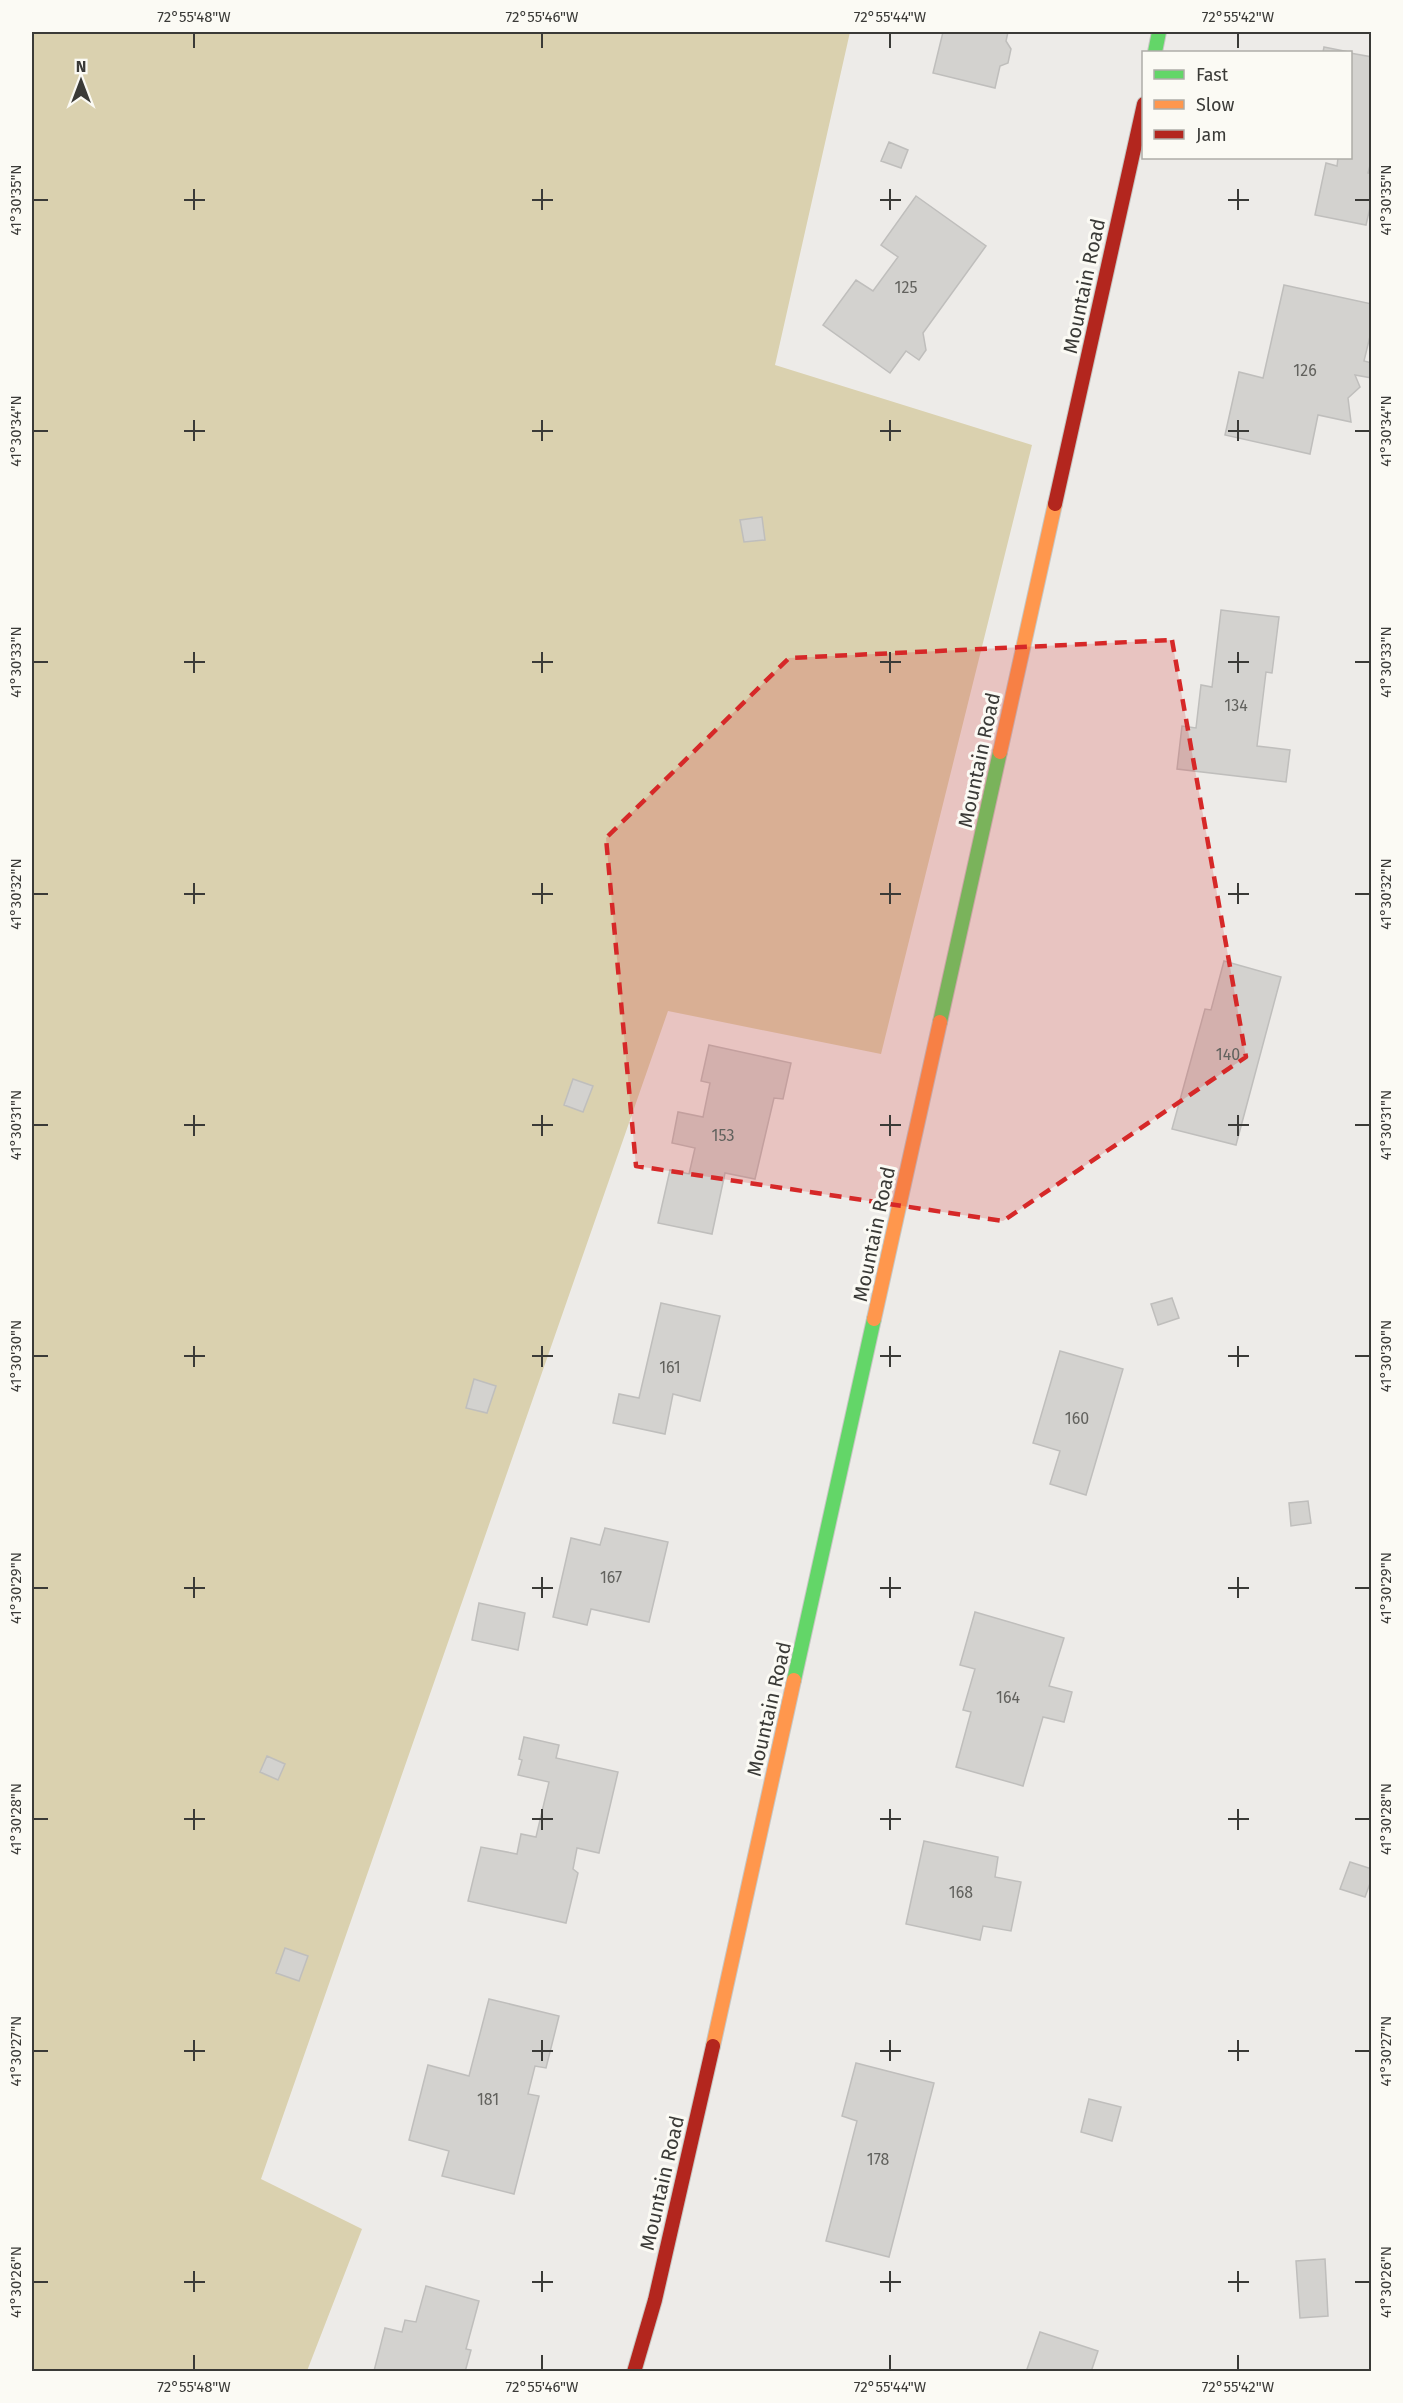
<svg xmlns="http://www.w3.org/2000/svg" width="1403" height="2403" font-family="'Fira Sans',sans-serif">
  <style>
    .forest { fill: #dad1af }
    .building { fill: #d3d2cf; stroke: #bfbebc; stroke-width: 1.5 }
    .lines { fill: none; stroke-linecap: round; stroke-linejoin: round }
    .fast-casing { stroke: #c6c6c3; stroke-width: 16 }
    .slow-casing { stroke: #c6c6c3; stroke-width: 16 }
    .jam-casing { stroke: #c6c6c3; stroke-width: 16 }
    .fast { stroke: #63d668; stroke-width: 14 }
    .slow { stroke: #ff974d; stroke-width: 14 }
    .jam { stroke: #b3261e; stroke-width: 14 }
    .marked { fill: #d62828; fill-opacity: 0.2; stroke: #d62828; stroke-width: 4.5; stroke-dasharray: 12 8; stroke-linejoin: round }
    .ticks { fill: none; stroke: #3a3a37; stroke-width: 2 }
    .labels { text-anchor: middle; stroke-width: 6; stroke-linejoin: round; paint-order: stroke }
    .number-label { font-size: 16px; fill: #62625e }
    .street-label { font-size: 20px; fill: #3a3a37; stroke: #fbfaf4 }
    .neatline { fill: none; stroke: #3a3a37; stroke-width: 2 }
    .ticks-label { font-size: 15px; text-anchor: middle; fill: #3a3a37 }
  </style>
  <rect width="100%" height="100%" fill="#edebe8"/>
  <!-- forest -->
  <path class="forest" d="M32 32H850L775 365 1032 445 881 1054 668 1011 261 2179 362 2229 307 2371 32 2372Z"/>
  <!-- building -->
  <path class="building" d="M943 32H1008L1006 41 1011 49 1008 63 1000 66 995 88 933 73Z
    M1324 47 1349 52H1323Z
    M1350 53 1372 57V158L1368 173 1372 174V199L1366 225 1315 215 1326 163 1337 166 1338 158H1350Z
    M889 142 908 150 901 168 881 161Z
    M916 196 986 246 923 333 926 350 919 360 906 351 890 373 823 325 856 280 873 291 898 257 881 245Z
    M1284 285 1372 304V328L1364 361 1372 363V378L1355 375 1360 387 1348 398 1351 422 1318 415 1310 454 1225 435 1239 372 1263 378Z
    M762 517 765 540 744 542 740 520Z
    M1221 610 1279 617 1272 673 1266 672 1257 746 1290 750 1286 782 1177 769 1182 726 1196 728 1201 685 1212 687Z
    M1224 961 1281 977 1236 1145 1172 1129 1205 1009 1211 1010Z
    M709 1045 791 1063 783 1099 774 1098 755 1179 725 1173 712 1234 658 1223 670 1170 689 1174 695 1148 672 1143 678 1112 703 1117 710 1083 701 1081Z
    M573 1079 593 1086 583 1112 564 1105Z
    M1172 1298 1179 1318 1158 1325 1151 1304Z
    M661 1303 720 1316 700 1401 673 1394 665 1434 613 1423 619 1394 639 1398Z
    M1060 1351 1123 1369 1086 1495 1050 1484 1060 1451 1033 1443Z
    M474 1379 496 1386 487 1413 466 1408Z
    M1308 1501 1311 1523 1291 1526 1289 1503Z
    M605 1528 668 1542 649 1622 591 1609 587 1625 553 1617 571 1538 600 1545Z
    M479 1603 525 1613 518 1650 472 1640Z
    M975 1612 1064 1638 1049 1686 1072 1692 1064 1722 1043 1717 1023 1786 956 1767 971 1712 963 1710 975 1669 960 1665Z
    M524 1737 559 1745 556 1758 618 1772 599 1853 577 1848 573 1869 578 1873 566 1923 468 1901 481 1847 517 1854 521 1834 536 1837 549 1782 518 1775 522 1760 519 1759Z
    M267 1756 285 1764 278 1780 260 1772Z
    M924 1841 998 1857 995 1877 1021 1882 1011 1931 983 1926 980 1940 906 1924Z
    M1350 1862 1372 1869V1878L1365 1897 1340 1889Z
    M285 1948 308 1956 299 1981 276 1973Z
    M489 1999 559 2016 546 2068 535 2066 528 2094 539 2096 514 2194 442 2176 449 2151 409 2140 428 2065 469 2076Z
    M856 2063 934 2083 889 2257 826 2241 857 2121 842 2116Z
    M1089 2099 1121 2107 1112 2141 1081 2132Z
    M1325 2259 1328 2316 1300 2318 1296 2261Z
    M426 2286 479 2301 466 2349 471 2350 465 2372 374 2371 385 2328 402 2332 405 2320 416 2322Z
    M1040 2332 1098 2351 1091 2372H1026Z"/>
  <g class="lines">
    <defs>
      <path id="fast" d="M1155 52 1159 32
        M940 1022 1000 752
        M794 1680 874 1319"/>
      <path id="slow" d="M1000 752 1055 504
        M874 1319 940 1022
        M713 2046 794 1680"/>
      <path id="jam" d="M1055 504 1144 104
        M634 2372 655 2300 713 2046"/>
    </defs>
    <!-- fast casing -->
    <use href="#fast" class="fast-casing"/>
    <!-- slow casing -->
    <use href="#slow" class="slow-casing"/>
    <!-- jam casing -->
    <use href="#jam" class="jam-casing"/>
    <!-- fast -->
    <use href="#fast" class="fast"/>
    <!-- slow -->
    <use href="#slow" class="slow"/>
    <!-- jam -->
    <use href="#jam" class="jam"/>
  </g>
  <!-- marked area -->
  <path class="marked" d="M1172 640 1246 1057 1003 1221 636 1166 606 838 789 658Z"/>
  <!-- ticks -->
  <path class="ticks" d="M194 33V48M542 33V48M890 33V48M1238 33V48M194 189V210M542 189V210M890 189V210M1238 189V210M33 200H48M184 200H205M532 200H553M880 200H901M1228 200H1249M1355 200H1370M194 420V441M542 420V441M890 420V441M1238 420V441M33 431H48M184 431H205M532 431H553M880 431H901M1228 431H1249M1355 431H1370M194 652V673M542 652V673M890 652V673M1238 652V673M33 662H48M184 662H205M532 662H553M880 662H901M1228 662H1249M1355 662H1370M194 883V904M542 883V904M890 883V904M1238 883V904M33 894H48M184 894H205M532 894H553M880 894H901M1228 894H1249M1355 894H1370M194 1115V1136M542 1115V1136M890 1115V1136M1238 1115V1136M33 1125H48M184 1125H205M532 1125H553M880 1125H901M1228 1125H1249M1355 1125H1370M194 1346V1367M542 1346V1367M890 1346V1367M1238 1346V1367M33 1356H48M184 1356H205M532 1356H553M880 1356H901M1228 1356H1249M1355 1356H1370M194 1577V1598M542 1577V1598M890 1577V1598M1238 1577V1598M33 1588H48M184 1588H205M532 1588H553M880 1588H901M1228 1588H1249M1355 1588H1370M194 1809V1830M542 1809V1830M890 1809V1830M1238 1809V1830M33 1819H48M184 1819H205M532 1819H553M880 1819H901M1228 1819H1249M1355 1819H1370M194 2040V2061M542 2040V2061M890 2040V2061M1238 2040V2061M33 2051H48M184 2051H205M532 2051H553M880 2051H901M1228 2051H1249M1355 2051H1370M194 2271V2292M542 2271V2292M890 2271V2292M1238 2271V2292M33 2282H48M184 2282H205M532 2282H553M880 2282H901M1228 2282H1249M1355 2282H1370M194 2355V2370M542 2355V2370M890 2355V2370M1238 2355V2370"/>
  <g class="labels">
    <!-- number labels -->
    <g class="number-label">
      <text x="906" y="293">125</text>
      <text x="1305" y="376">126</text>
      <text x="1236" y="711">134</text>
      <text x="1228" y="1060">140</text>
      <text x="723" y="1141">153</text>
      <text x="670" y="1373">161</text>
      <text x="1077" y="1424">160</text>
      <text x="611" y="1583">167</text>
      <text x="1008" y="1703">164</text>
      <text x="961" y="1898">168</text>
      <text x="488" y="2105">181</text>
      <text x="878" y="2165">178</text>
    </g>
    <!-- street labels -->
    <g class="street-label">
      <text transform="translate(1084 286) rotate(-78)" y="7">Mountain Road</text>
      <text transform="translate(979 760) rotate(-78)" y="7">Mountain Road</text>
      <text transform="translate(874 1234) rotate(-78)" y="7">Mountain Road</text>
      <text transform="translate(769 1709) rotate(-77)" y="7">Mountain Road</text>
      <text transform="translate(662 2183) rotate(-77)" y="7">Mountain Road</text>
    </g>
  </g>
  <!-- border -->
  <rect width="1403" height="2403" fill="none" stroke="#fbfaf4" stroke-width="66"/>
  <!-- legend -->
  <rect x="1142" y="51" width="210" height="108" fill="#fbfaf4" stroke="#aeada8" stroke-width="1.5"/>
  <rect x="1154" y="70" width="30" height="9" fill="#63d668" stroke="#aeada8" stroke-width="1.5"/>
  <text x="1196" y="81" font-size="18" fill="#3a3a37">Fast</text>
  <rect x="1154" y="100" width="30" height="9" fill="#ff974d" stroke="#aeada8" stroke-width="1.5"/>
  <text x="1196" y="111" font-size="18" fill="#3a3a37">Slow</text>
  <rect x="1154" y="130" width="30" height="9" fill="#b3261e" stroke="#aeada8" stroke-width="1.5"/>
  <text x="1196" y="141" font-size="18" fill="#3a3a37">Jam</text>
  <!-- north arrow -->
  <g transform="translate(81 81)" stroke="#fbfaf4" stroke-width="4.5" paint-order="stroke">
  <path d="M0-4.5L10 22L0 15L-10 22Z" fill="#3a3a37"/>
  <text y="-9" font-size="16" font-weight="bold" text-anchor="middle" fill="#3a3a37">N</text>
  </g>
  <rect x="33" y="33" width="1337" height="2337" class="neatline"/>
  <g class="ticks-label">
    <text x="194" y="22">72°55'48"W</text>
    <text x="542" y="22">72°55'46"W</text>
    <text x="890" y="22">72°55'44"W</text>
    <text x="1238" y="22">72°55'42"W</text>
    <text transform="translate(16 200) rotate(-90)" y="5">41°30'35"N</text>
    <text transform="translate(1386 200) rotate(-90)" y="5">41°30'35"N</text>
    <text transform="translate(16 431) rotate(-90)" y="5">41°30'34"N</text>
    <text transform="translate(1386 431) rotate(-90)" y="5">41°30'34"N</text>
    <text transform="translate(16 662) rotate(-90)" y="5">41°30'33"N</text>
    <text transform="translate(1386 662) rotate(-90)" y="5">41°30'33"N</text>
    <text transform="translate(16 894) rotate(-90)" y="5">41°30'32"N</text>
    <text transform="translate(1386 894) rotate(-90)" y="5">41°30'32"N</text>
    <text transform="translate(16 1125) rotate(-90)" y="5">41°30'31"N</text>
    <text transform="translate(1386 1125) rotate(-90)" y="5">41°30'31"N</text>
    <text transform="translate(16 1356) rotate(-90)" y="5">41°30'30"N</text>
    <text transform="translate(1386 1356) rotate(-90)" y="5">41°30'30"N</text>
    <text transform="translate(16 1588) rotate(-90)" y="5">41°30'29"N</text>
    <text transform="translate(1386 1588) rotate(-90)" y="5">41°30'29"N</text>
    <text transform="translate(16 1819) rotate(-90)" y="5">41°30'28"N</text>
    <text transform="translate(1386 1819) rotate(-90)" y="5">41°30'28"N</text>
    <text transform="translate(16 2051) rotate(-90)" y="5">41°30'27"N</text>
    <text transform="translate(1386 2051) rotate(-90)" y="5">41°30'27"N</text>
    <text transform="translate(16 2282) rotate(-90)" y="5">41°30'26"N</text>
    <text transform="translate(1386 2282) rotate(-90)" y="5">41°30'26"N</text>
    <text x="194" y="2392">72°55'48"W</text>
    <text x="542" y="2392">72°55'46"W</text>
    <text x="890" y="2392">72°55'44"W</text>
    <text x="1238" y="2392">72°55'42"W</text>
  </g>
</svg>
